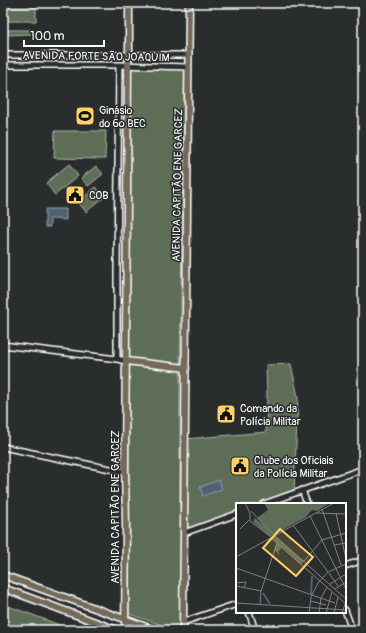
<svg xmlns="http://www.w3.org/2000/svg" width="366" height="633" font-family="Pangolin,sans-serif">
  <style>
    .green { fill: #5d6d56; stroke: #aeb6aa }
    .water { fill: #4f6272; stroke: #95a1aa }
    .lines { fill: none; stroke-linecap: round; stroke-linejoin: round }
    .minor-casing { stroke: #fff; stroke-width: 8 }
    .major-casing { stroke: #fff; stroke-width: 9 }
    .minor { stroke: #2a2d2e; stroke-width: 5 }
    .major { stroke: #736b5a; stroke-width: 6 }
    .labels { text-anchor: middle; stroke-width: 3; stroke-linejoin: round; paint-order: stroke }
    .street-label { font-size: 11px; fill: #fff; stroke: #2a2d2e }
    .poi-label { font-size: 11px; fill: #fff; stroke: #2a2d2e; text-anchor: start }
    .inset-river { fill: none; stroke: #4f6272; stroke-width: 2 }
    .inset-road { fill: none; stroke: #7f8182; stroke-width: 1 }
    .view { fill: #ffd166; fill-opacity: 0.15; stroke: #ffd166; stroke-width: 2 }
    .inset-edge { fill: none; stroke: #fff; stroke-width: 2 }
  </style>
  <rect width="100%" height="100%" fill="#2a2d2e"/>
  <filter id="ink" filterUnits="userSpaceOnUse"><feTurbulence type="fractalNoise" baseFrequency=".025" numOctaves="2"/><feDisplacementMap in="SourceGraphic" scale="8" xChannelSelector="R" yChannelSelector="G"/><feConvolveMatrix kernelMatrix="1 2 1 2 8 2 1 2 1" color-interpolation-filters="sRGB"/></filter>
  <g filter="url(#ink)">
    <!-- green -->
    <path class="green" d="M7 7H36V21H7Z
      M3 30H32L34 32 32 34 3 35Z
      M128 66 188 67V84L184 90 180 373V510L181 515 180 628 177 630 129 614Z
      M55 131H106L105 159 54 158Z
      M69 164 78 176 55 195 46 183Z
      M96 166 103 174 88 186 81 178Z
      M96 187 104 197 86 212 78 202Z
      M291 364 298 397 294 493 264 504H237V514L184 533 185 439 266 432 267 395 266 365Z
      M3 604 73 630H3Z"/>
    <!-- water -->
    <path class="water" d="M45 209H66V220L50 219V227H45Z
      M219 480 222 489 203 496 200 487Z"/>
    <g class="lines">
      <defs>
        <path id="minor" d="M3 55H188
          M3 65H119L188 67
          M3 345 117 359 126 361
          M117 359V271L119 65
          M3 447 125 472
          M302 490 307 504
          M264 504 363 469
          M184 533 237 514
          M345 566 363 560
          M345 610 352 630
          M249 612 255 630
          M183 622 237 604"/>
        <path id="major" d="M126 361 186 368
          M3 575 155 630
          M3 588 117 630
          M125 630 126 525 125 468 128 66 129 55V3
          M183 630 189 3"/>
      </defs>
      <!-- minor casing -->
      <use href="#minor" class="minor-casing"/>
      <!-- major casing -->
      <use href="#major" class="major-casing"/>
      <!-- minor -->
      <use href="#minor" class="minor"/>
      <!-- major -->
      <use href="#major" class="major"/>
    </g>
  </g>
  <!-- icons -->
  <defs>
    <symbol id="stadium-square" viewBox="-11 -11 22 22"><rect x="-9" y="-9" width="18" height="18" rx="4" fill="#ffd166" stroke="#2a2d2e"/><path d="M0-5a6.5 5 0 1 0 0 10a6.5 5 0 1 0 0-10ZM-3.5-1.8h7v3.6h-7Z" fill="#111"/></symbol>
    <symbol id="civic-square" viewBox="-11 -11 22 22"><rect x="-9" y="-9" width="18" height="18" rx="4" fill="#ffd166" stroke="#2a2d2e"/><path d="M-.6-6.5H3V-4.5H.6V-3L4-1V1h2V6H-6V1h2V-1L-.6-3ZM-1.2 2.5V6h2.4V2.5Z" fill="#111"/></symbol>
  </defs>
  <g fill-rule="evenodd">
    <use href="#stadium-square" x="74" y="105" width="22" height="22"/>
    <use href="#civic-square" x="64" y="184" width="22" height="22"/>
    <use href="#civic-square" x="215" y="403" width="22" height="22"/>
    <use href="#civic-square" x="229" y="455" width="22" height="22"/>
  </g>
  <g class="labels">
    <!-- street labels -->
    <g class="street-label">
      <text transform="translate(96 56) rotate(1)" y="4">AVENIDA FORTE SÃO JOAQUIM</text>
      <text transform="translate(177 185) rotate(-89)" y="4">AVENIDA CAPITÃO ENE GARCEZ</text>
      <text transform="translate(115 507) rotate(-90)" y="4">AVENIDA CAPITÃO ENE GARCEZ</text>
    </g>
    <!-- poi labels -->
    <g class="poi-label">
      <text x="99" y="114">Ginásio<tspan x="99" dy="13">do 6º BEC</tspan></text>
      <text x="89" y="199">COB</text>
      <text x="240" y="412">Comando da<tspan x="240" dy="13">Polícia Militar</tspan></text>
      <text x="254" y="464">Clube dos Oficiais<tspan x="254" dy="13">da Polícia Militar</tspan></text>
    </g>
  </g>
  <!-- overview -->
  <g transform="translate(236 503)">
    <rect width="110" height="110" fill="#2a2d2e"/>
    <path d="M28 0H94L81 8 76 7 70 14 34 34 17 19 19 15 27 22 21 15 32 7ZM39 33 68 58 65 61 46 44 42 49 45 53 38 47 41 40 36 35Z" fill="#5d6d56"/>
    <path class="inset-river" d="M27 90 34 101M75 91 76 73"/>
    <path class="inset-road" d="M9 0 14 10V18L35 34M86 6 105 62M15 8 38 32M80 10 110 11M100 10 110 56M74 13 110 86M57 22 92 69M4 26 13 17M39 33 110 96M35 35 110 101M98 42 110 40M0 54 98 0M68 58 86 37 110 30M0 65 76 92M93 70 102 83M0 80 10 79 8 85M94 81 110 71M0 83 25 88M99 86 110 79M76 92 99 100M74 98 90 102M0 100 110 107M24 102 25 88 41 40M73 110 75 94 82 80 92 69 110 61M83 110 85 95 91 84M90 110 96 89M98 110 102 94M106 110 110 98"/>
    <path class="view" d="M44 26 77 54 60 73 27 45Z"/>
    <rect width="110" height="110" class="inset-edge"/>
  </g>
  <!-- margin -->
  <rect width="366" height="633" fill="none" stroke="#2a2d2e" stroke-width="16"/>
  <rect x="8" y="8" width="350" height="617" fill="none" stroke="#fff" stroke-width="1.5" filter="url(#ink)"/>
  <!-- scale -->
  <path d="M24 40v6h80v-6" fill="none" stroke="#ffffff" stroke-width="2"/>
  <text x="30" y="40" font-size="12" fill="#ffffff" stroke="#2a2d2e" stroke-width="3" paint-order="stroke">100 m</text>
</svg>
